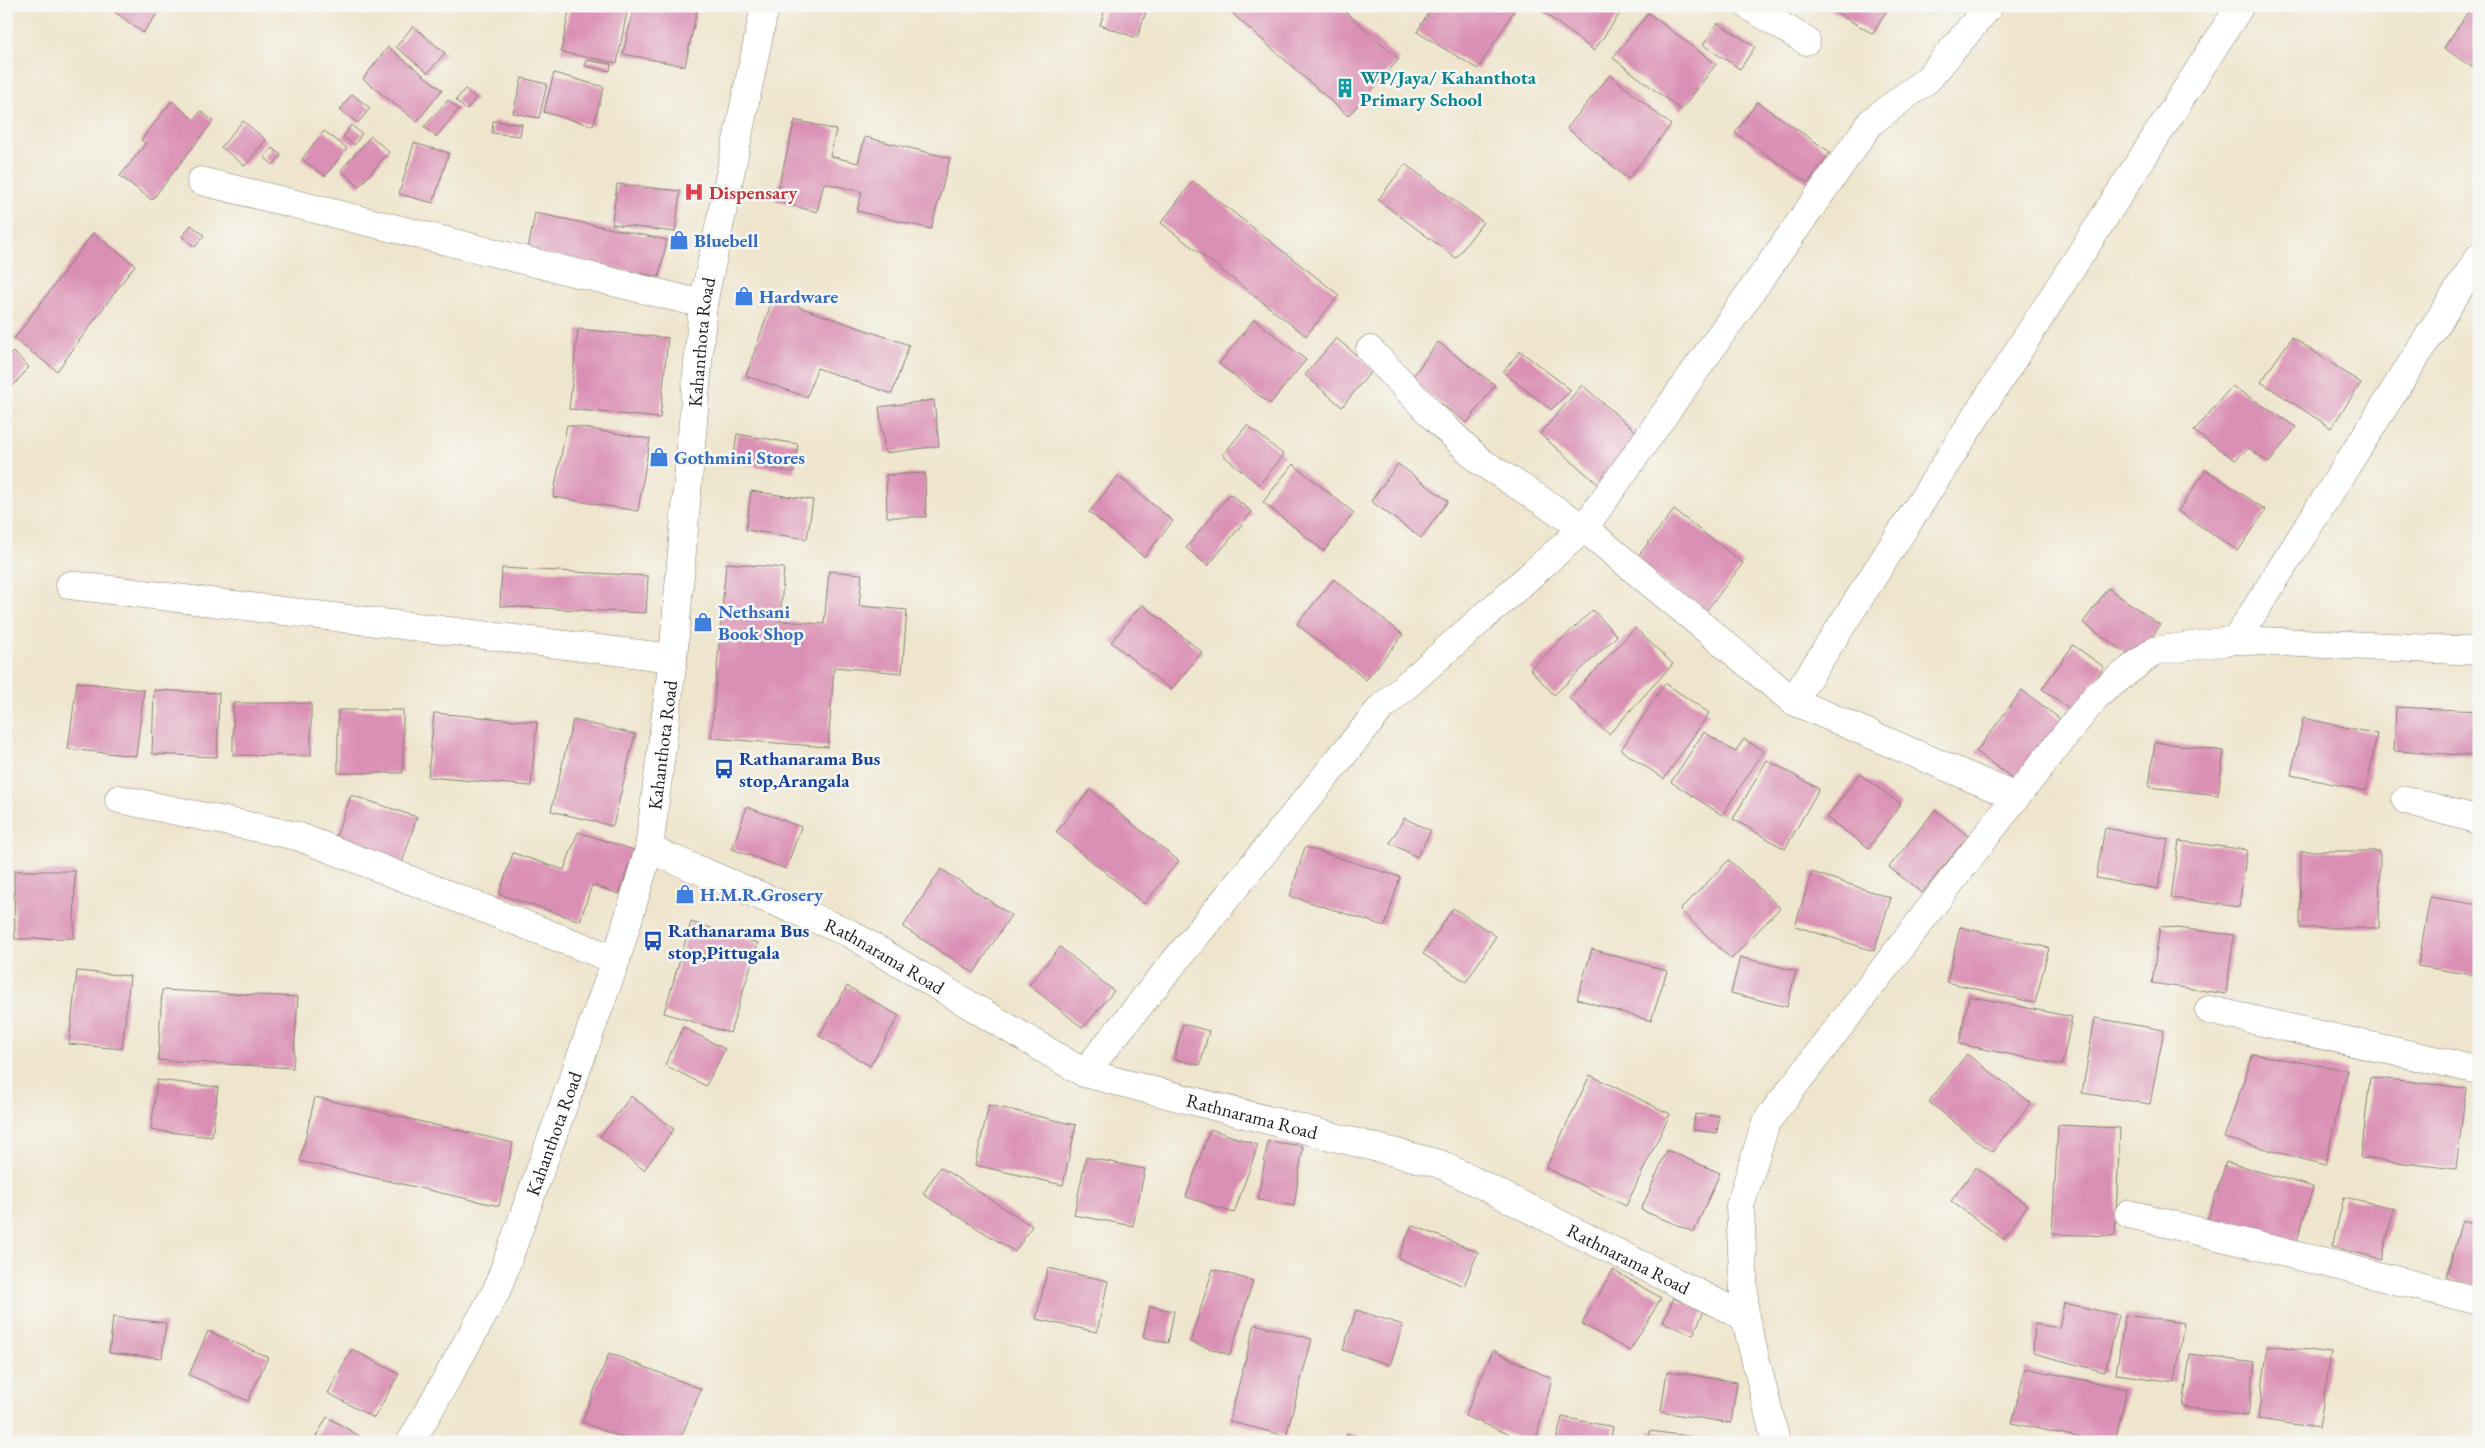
<svg xmlns="http://www.w3.org/2000/svg" width="2485" height="1448" font-family="'EB Garamond',serif">
  <style>
    .building { fill: #da90b4 }
    .lines { fill: none; stroke-linecap: round; stroke-linejoin: round }
    .minor-casing { stroke: #858074; stroke-width: 29 }
    .major-casing { stroke: #858074; stroke-width: 29 }
    .minor { stroke: #fff; stroke-width: 28 }
    .major { stroke: #fff; stroke-width: 28 }
    .labels { text-anchor: middle; stroke-width: 5; stroke-linejoin: round; paint-order: stroke }
    .culture-label { font-size: 19px; font-weight: bold; fill: #0d838f; stroke: #f6f6f2; text-anchor: start }
    .health-label { font-size: 19px; font-weight: bold; fill: #be3a42; stroke: #f6f6f2; text-anchor: start }
    .shop-label { font-size: 19px; font-weight: bold; fill: #366cbe; stroke: #f6f6f2; text-anchor: start }
    .street-label { font-size: 19px; fill: #1c1c1c; stroke: #f6f6f2 }
    .transit-label { font-size: 19px; font-weight: bold; fill: #164399; stroke: #f6f6f2; text-anchor: start }
  </style>
  <rect width="100%" height="100%" fill="#f6f6f2"/>
  <filter id="ink" filterUnits="userSpaceOnUse"><feTurbulence type="fractalNoise" baseFrequency=".02" numOctaves="2"/><feDisplacementMap in="SourceGraphic" scale="10" xChannelSelector="R" yChannelSelector="G"/><feConvolveMatrix kernelMatrix="1 2 1 2 8 2 1 2 1" color-interpolation-filters="sRGB"/></filter>
  <filter id="wash" filterUnits="userSpaceOnUse"><feTurbulence type="fractalNoise" baseFrequency=".0096" numOctaves="4" result="noise"/><feDisplacementMap in="SourceGraphic" scale="20" xChannelSelector="R" yChannelSelector="G"/><feGaussianBlur stdDeviation="1.12" result="paint"/><feColorMatrix in="noise" values="0 0 0 0 0 0 0 0 0 0 0 0 0 0 0 0 0 1.4 0 .05"/><feComposite in="paint" operator="in"/></filter>
  <g filter="url(#wash)">
    <rect width="100%" height="100%" fill="#eee5cc"/>
    <g id="blocks">
      <!-- building -->
      <path class="building" d="M107 6H146L157 14 143 33Z
        M570 6H628L617 63 561 52Z
        M634 6H698L685 66 623 54Z
        M1106 6H1148L1137 38 1100 25Z
        M1224 6H1339L1399 59 1348 116Z
        M1432 6H1517L1478 69 1417 32Z
        M1544 6H1625L1594 51 1541 10Z
        M1825 6H1889L1873 34Z
        M2472 6H2479V72L2444 48Z
        M1648 13 1716 64 1681 110 1613 58Z
        M1718 23 1755 47 1740 69 1703 45Z
        M413 26 445 53 428 73 396 47Z
        M388 47 442 90 417 122 363 79Z
        M586 60 611 64 610 71 585 66Z
        M554 73 604 87 593 126 544 112Z
        M1610 75 1671 125 1628 179 1567 128Z
        M522 78 547 84 539 118 513 113Z
        M465 89 476 98 466 110 456 100Z
        M352 94 370 108 358 123 340 110Z
        M448 100 459 109 436 137 424 127Z
        M172 101 194 120 201 111 213 121 152 200 120 176 146 143 141 140Z
        M1757 102 1830 152 1808 183 1735 133Z
        M795 120 836 130 830 156 858 163 865 137 950 158 931 229 857 211 862 192 824 183 817 212 775 201Z
        M243 121 266 140 245 166 221 147Z
        M493 121 522 124 520 136 492 133Z
        M351 125 362 134 354 145 343 137Z
        M324 131 347 148 325 176 302 159Z
        M371 136 389 152 359 187 341 170Z
        M414 143 449 153 433 203 399 194Z
        M272 148 281 155 273 165 264 157Z
        M1405 164 1483 222 1456 258 1378 200Z
        M1193 181 1339 295 1306 336 1161 223Z
        M617 184 680 191 675 232 612 224Z
        M535 213 667 240 659 277 528 250Z
        M191 225 204 235 195 247 182 237Z
        M93 233 135 265 57 371 14 339Z
        M773 298 909 345 892 394 817 368 807 397 746 376Z
        M1254 319 1306 360 1270 404 1219 364Z
        M578 329 668 338 660 418 569 409Z
        M2292 337 2361 383 2331 428 2261 382Z
        M1336 338 1373 369 1342 407 1305 375Z
        M1438 342 1495 385 1467 423 1410 380Z
        M1520 351 1571 390 1551 410 1503 372Z
        M13 352 29 367 13 386 6 380V360Z
        M1582 385 1641 436 1599 485 1540 434Z
        M2232 386 2296 427 2269 463 2249 448 2235 460 2194 431Z
        M934 400 939 446 885 453 879 407Z
        M567 425 650 439 638 511 553 497Z
        M1247 425 1284 455 1259 485 1223 455Z
        M737 434 798 444 794 472 733 463Z
        M1293 464 1354 513 1324 551 1263 502Z
        M1398 464 1448 501 1421 538 1371 501Z
        M2206 470 2266 510 2238 551 2178 511Z
        M925 473 926 517H887L886 475Z
        M1118 476 1173 521 1144 557 1089 512Z
        M751 491 813 500 807 539 746 530Z
        M1230 494 1252 512 1208 566 1186 548Z
        M1674 510 1743 563 1704 614 1635 560Z
        M726 563 784 568 780 621 824 624 829 571 862 574 859 606 907 610 902 673 834 667 828 747 711 738Z
        M502 568 648 576 646 613 500 606Z
        M1334 579 1403 635 1366 680 1297 624Z
        M2108 588 2160 625 2136 660 2083 623Z
        M1142 604 1202 652 1171 690 1111 642Z
        M1593 610 1617 636 1554 695 1530 669Z
        M1635 628 1673 664 1609 734 1569 698Z
        M2073 645 2104 667 2073 711 2042 689Z
        M77 682 144 690 136 756 68 749Z
        M1665 683 1709 713 1664 779 1621 750Z
        M154 690 219 693 217 757 152 754Z
        M2022 690 2064 722 2018 782 1976 752Z
        M233 703H311V756L233 755Z
        M2396 707 2479 711V756L2394 751Z
        M338 710H403V773H338Z
        M434 713 537 722 531 786 428 777Z
        M2303 718 2377 734 2366 791 2291 775Z
        M573 720 635 734 613 826 551 811Z
        M1704 732 1735 752 1744 739 1764 751 1722 815 1671 782Z
        M2155 742 2224 751 2218 795 2149 787Z
        M1767 760 1819 789 1785 849 1733 819Z
        M1859 774 1901 804 1869 848 1827 818Z
        M1090 790 1179 861 1144 904 1056 832Z
        M351 795 417 817 402 863 335 840Z
        M747 807 801 827 786 869 732 849Z
        M1935 810 1968 836 1922 893 1889 867Z
        M1404 818 1431 831 1417 857 1390 843Z
        M2105 828 2168 839 2158 889 2096 878Z
        M578 832 634 850 619 894 592 885 580 921 499 894 513 853 564 870Z
        M2179 841 2247 850 2239 907 2171 898Z
        M1305 847 1400 877 1385 926 1290 896Z
        M2301 851H2380L2379 928H2300Z
        M1729 860 1780 908 1731 959 1680 910Z
        M941 869 1011 915 974 973 903 927Z
        M14 871H75L74 938 15 939Z
        M1812 872 1891 898 1874 951 1795 926Z
        M2430 897 2479 905V976L2418 966Z
        M1453 908 1496 936 1466 982 1423 954Z
        M691 922 758 943 730 1033 664 1013Z
        M2160 926 2234 935 2226 994 2152 983Z
        M1960 927 2049 948 2035 1003 1947 982Z
        M1060 947 1114 991 1083 1028 1029 985Z
        M1592 949 1667 971 1651 1021 1577 999Z
        M1740 957 1796 971 1787 1007 1731 993Z
        M77 971 130 976 122 1049 69 1044Z
        M847 986 899 1016 870 1066 819 1036Z
        M162 990 298 997 293 1068 158 1060Z
        M1969 996 2072 1017 2062 1065 1959 1044Z
        M2095 1018 2164 1030 2150 1104 2082 1093Z
        M1183 1024 1209 1031 1200 1065 1174 1059Z
        M683 1027 725 1049 706 1086 665 1065Z
        M1967 1054 2031 1103 1992 1152 1929 1102Z
        M2253 1054 2347 1070 2325 1165 2224 1138Z
        M1590 1075 1670 1114 1626 1206 1546 1168Z
        M2370 1077 2466 1088 2456 1169 2361 1158Z
        M157 1080 218 1087 212 1137 151 1130Z
        M631 1096 674 1129 644 1170 600 1137Z
        M315 1097 513 1143 499 1206 300 1161Z
        M989 1105 1076 1125 1063 1185 975 1165Z
        M1695 1114 1719 1116 1717 1133 1693 1130Z
        M2058 1125 2120 1128 2115 1236 2052 1234Z
        M1210 1129 1258 1145 1234 1213 1186 1197Z
        M1268 1141 1303 1146 1294 1206 1258 1200Z
        M1667 1150 1720 1173 1694 1232 1641 1210Z
        M1086 1157 1145 1169 1133 1226 1074 1215Z
        M2226 1162 2313 1187 2295 1248 2207 1222Z
        M940 1167 1032 1226 1015 1252 923 1194Z
        M1976 1167 2028 1205 2003 1239 1951 1201Z
        M2344 1197 2394 1208 2382 1259 2332 1247Z
        M2462 1220 2479 1224V1287L2446 1278Z
        M1412 1225 1478 1252 1464 1286 1398 1258Z
        M1048 1268 1108 1281 1097 1332 1036 1319Z
        M1213 1269 1253 1281 1230 1355 1190 1342Z
        M1613 1270 1661 1298 1630 1351 1582 1324Z
        M1674 1298 1704 1311 1693 1335 1663 1322Z
        M2064 1303 2119 1315 2105 1372 2033 1353 2035 1324 2059 1328Z
        M1150 1306 1174 1311 1168 1343 1143 1337Z
        M1356 1310 1403 1325 1390 1365 1343 1350Z
        M2125 1315 2184 1323 2175 1382 2116 1374Z
        M113 1317 166 1323 162 1358 109 1353Z
        M1255 1324 1312 1339 1286 1436 1229 1421Z
        M208 1331 268 1357 248 1401 189 1375Z
        M2268 1345 2331 1353 2319 1428 2258 1419Z
        M352 1349 399 1374 374 1418 328 1393Z
        M1493 1350 1552 1379 1535 1442H1528L1465 1416Z
        M609 1353 701 1389 679 1442H633L582 1422Z
        M2190 1354 2255 1363 2248 1416 2183 1407Z
        M2025 1368 2127 1389 2115 1442H2099L2012 1423Z
        M1667 1371 1737 1382 1731 1423 1661 1412Z
        M327 1417 370 1442H313Z
        M1562 1417 1613 1427 1610 1442H1556Z
        M1650 1431 1724 1441V1442H1649Z
        M1347 1434 1373 1441V1442H1344Z
        M1021 1435 1039 1441V1442H1019Z"/>
    </g>
  </g>
  <g filter="url(#ink)">
    <use href="#blocks" fill-opacity="0" stroke="#858074" stroke-width="1"/>
    <g class="lines">
      <defs>
        <g id="minor">
          <path d="M1749 6 1806 41"/>
          <path d="M201 181 703 304"/>
          <path d="M1370 350 1435 418 1480 461 1584 528 1793 701 2016 797"/>
          <path d="M70 585 673 658"/>
          <path d="M2236 640 2479 257"/>
          <path d="M1793 701 2240 6"/>
          <path d="M119 799 297 836 616 960"/>
          <path d="M2406 800 2479 820"/>
          <path id="s1" d="M649 849 849 933 1084 1073 1440 1164 1745 1317 1776 1442"/>
          <path d="M2209 1010 2479 1070"/>
          <path d="M1084 1073 1381 708 1584 528 1871 122 1928 79 1989 6"/>
          <path d="M2129 1214 2479 1301"/>
          <path d="M1745 1317 1740 1206 1766 1122 2016 797 2097 695 2154 651 2236 640 2479 651"/>
        </g>
        <g id="major">
          <path id="s2" d="M411 1442 496 1292 616 960 649 849 673 658 703 304 765 6"/>
        </g>
      </defs>
      <!-- minor casing -->
      <use href="#minor" class="minor-casing"/>
      <!-- major casing -->
      <use href="#major" class="major-casing"/>
      <!-- minor -->
      <use href="#minor" class="minor"/>
      <!-- major -->
      <use href="#major" class="major"/>
    </g>
  </g>
  <!-- icons -->
  <defs>
    <symbol id="building-bare" viewBox="-9 -9 18 18"><path d="M-4-6H4V6H1V3H-1V6H-4ZM-2.5-4.3h1.7v1.8h-1.7ZM.8-4.3h1.7v1.8H.8ZM-2.5-1h1.7V.8h-1.7ZM.8-1h1.7V.8H.8Z" fill="#0f9aa8" stroke="#f6f6f2" stroke-width="2.5" paint-order="stroke"/></symbol>
    <symbol id="hospital-bare" viewBox="-9 -9 18 18"><path d="M-5-5h3v3.5h4V-5h3V5h-3V1.5h-4V5h-3Z" fill="#e0444e" stroke="#f6f6f2" stroke-width="2.5" paint-order="stroke"/></symbol>
    <symbol id="shop-bare" viewBox="-9 -9 18 18"><path d="M-5-2.5h2.3a2.7 3.5 0 0 1 5.4 0H5L5.5 6h-11ZM-1.5-2.5h3a1.5 2.3 0 0 0-3 0Z" fill="#3f7fe0" stroke="#f6f6f2" stroke-width="2.5" paint-order="stroke"/></symbol>
    <symbol id="bus-bare" viewBox="-9 -9 18 18"><path d="M-5-6H5V4H4V6H2V4H-2V6H-4V4H-5ZM-3.5-4V0h7V-4ZM-3.5 1.2v1.5H-2V1.2ZM2 1.2v1.5H3.5V1.2Z" fill="#1a4fb4" stroke="#f6f6f2" stroke-width="2.5" paint-order="stroke"/></symbol>
  </defs>
  <g fill-rule="evenodd">
    <use href="#building-bare" x="1331" y="74" width="28" height="28"/>
    <use href="#hospital-bare" x="680" y="178" width="28" height="28"/>
    <use href="#shop-bare" x="665" y="226" width="28" height="28"/>
    <use href="#shop-bare" x="730" y="282" width="28" height="28"/>
    <use href="#shop-bare" x="645" y="443" width="28" height="28"/>
    <use href="#shop-bare" x="689" y="608" width="28" height="28"/>
    <use href="#bus-bare" x="710" y="755" width="28" height="28"/>
    <use href="#shop-bare" x="671" y="880" width="28" height="28"/>
    <use href="#bus-bare" x="639" y="927" width="28" height="28"/>
  </g>
  <g class="labels">
    <!-- culture labels -->
    <g class="culture-label">
      <text x="1360" y="84">WP/Jaya/ Kahanthota<tspan x="1360" dy="22">Primary School</tspan></text>
    </g>
    <!-- health labels -->
    <g class="health-label">
      <text x="709" y="199">Dispensary</text>
    </g>
    <!-- shop labels -->
    <g class="shop-label">
      <text x="694" y="247">Bluebell</text>
      <text x="759" y="303">Hardware</text>
      <text x="674" y="464">Gothmini Stores</text>
      <text x="718" y="618">Nethsani<tspan x="718" dy="22">Book Shop</tspan></text>
      <text x="700" y="901">H.M.R.Grosery</text>
    </g>
    <!-- street labels -->
    <g class="street-label">
      <text dy="7" stroke="none"><textPath href="#s2" startOffset="1151">Kahanthota Road</textPath></text>
      <text dy="7" stroke="none"><textPath href="#s2" startOffset="746">Kahanthota Road</textPath></text>
      <text dy="7" stroke="none"><textPath href="#s1" startOffset="259">Rathnarama Road</textPath></text>
      <text dy="7" stroke="none"><textPath href="#s1" startOffset="664">Rathnarama Road</textPath></text>
      <text dy="7" stroke="none"><textPath href="#s2" startOffset="341">Kahanthota Road</textPath></text>
      <text dy="7" stroke="none"><textPath href="#s1" startOffset="1069">Rathnarama Road</textPath></text>
    </g>
    <!-- transit labels -->
    <g class="transit-label">
      <text x="739" y="765">Rathanarama Bus<tspan x="739" dy="22">stop,Arangala</tspan></text>
      <text x="668" y="937">Rathanarama Bus<tspan x="668" dy="22">stop,Pittugala</tspan></text>
    </g>
  </g>
  <!-- margin -->
  <rect width="2485" height="1448" fill="none" stroke="#f6f6f2" stroke-width="25"/>
</svg>
